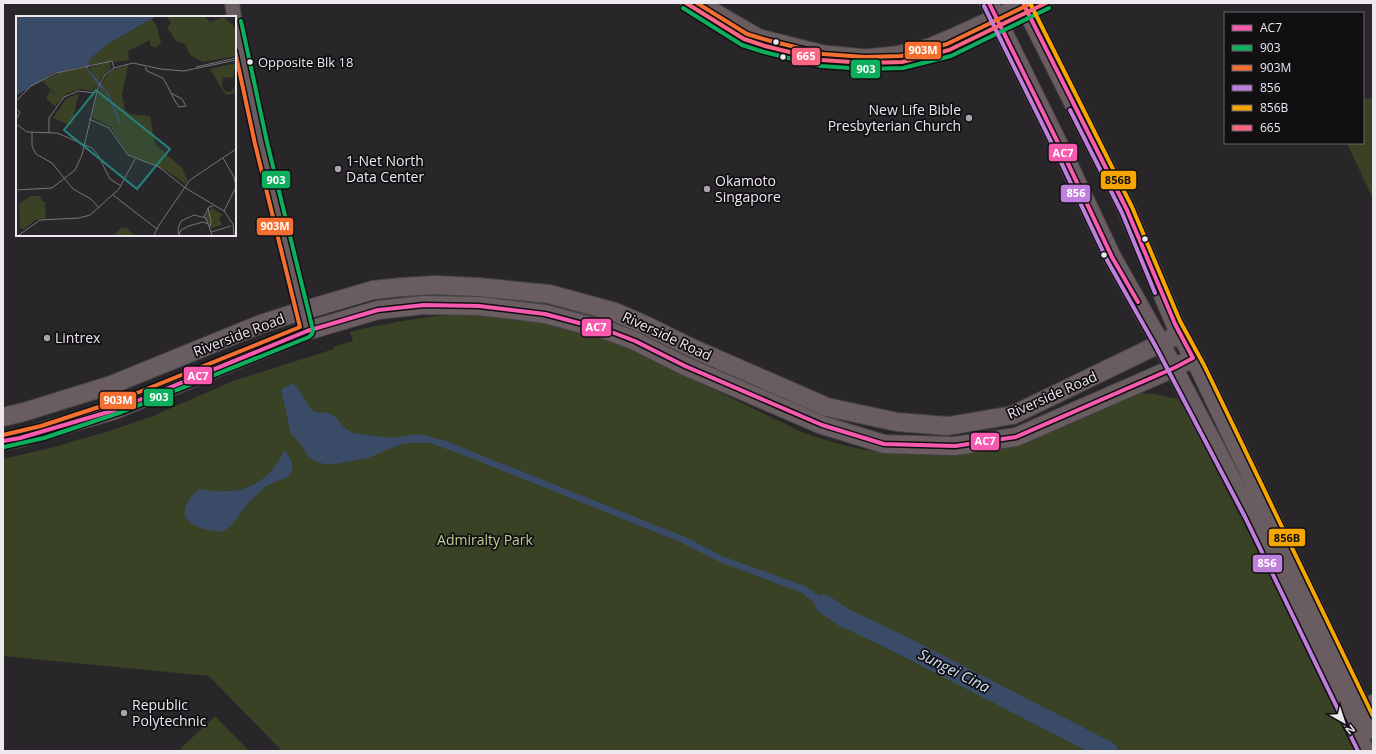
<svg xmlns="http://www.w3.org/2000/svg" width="1376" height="754" font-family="'Open Sans',sans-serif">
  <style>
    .green { fill: #394225 }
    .water { fill: #3a4b67 }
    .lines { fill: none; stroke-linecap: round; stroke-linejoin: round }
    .river { stroke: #3a4b67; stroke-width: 19 }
    .minor-casing { stroke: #444245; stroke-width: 13 }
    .tertiary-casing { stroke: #444245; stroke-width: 16 }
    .primary-casing { stroke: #444245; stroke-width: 20 }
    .minor { stroke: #685c5f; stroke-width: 11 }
    .tertiary { stroke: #685c5f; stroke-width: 14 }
    .primary { stroke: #6a5d61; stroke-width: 18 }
    .bus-1-casing { stroke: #110f12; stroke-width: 7 }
    .bus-2-casing { stroke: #110f12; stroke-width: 7 }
    .bus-3-casing { stroke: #110f12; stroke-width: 7 }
    .bus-4-casing { stroke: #110f12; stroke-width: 7 }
    .bus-5-casing { stroke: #110f12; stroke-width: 7 }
    .bus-6-casing { stroke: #110f12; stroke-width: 7 }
    .bus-1 { stroke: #f75aaf; stroke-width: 4 }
    .bus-2 { stroke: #0daf5c; stroke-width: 4 }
    .bus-3 { stroke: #f46f30; stroke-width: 4 }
    .bus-4 { stroke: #c07fdc; stroke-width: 4 }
    .bus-5 { stroke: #f7a600; stroke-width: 4 }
    .bus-6 { stroke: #fa6682; stroke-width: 4 }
    .bus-dot { fill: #ece8ee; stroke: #110f12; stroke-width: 1.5 }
    .poi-dot { fill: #a8a4a9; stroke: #110f12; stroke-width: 1.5 }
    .labels { text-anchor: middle; stroke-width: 3.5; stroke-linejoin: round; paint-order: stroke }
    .bus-label { font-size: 13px; fill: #ece8ee; stroke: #110f12; text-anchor: start }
    .poi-label { font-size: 14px; fill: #ece8ee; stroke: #110f12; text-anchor: start }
    .street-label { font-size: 14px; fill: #ece8ee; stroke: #110f12 }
    .park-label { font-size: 14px; fill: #bed192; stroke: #110f12 }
    .water-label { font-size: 15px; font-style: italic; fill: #d2e0f6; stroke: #110f12 }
    .inset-river { fill: none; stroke: #3a4b67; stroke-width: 2 }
    .inset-road { fill: none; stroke: #777478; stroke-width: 1 }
    .view { fill: #25817b; fill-opacity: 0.15; stroke: #25817b; stroke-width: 2 }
    .inset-edge { fill: none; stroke: #ece8ee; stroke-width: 2 }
    .line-badge { stroke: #110f12; stroke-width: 1.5 }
    .badge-label { font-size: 11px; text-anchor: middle; font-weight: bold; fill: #fff }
    .pale-badge-label { font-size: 11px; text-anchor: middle; font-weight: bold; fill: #111 }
  </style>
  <rect width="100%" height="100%" fill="#29262a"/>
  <!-- green -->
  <path class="green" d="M1373 97V199L1347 143H1363V100Z
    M459 314C491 315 523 318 554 325 579 331 604 340 628 348L804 433 822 439 851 447 876 452 921 453 1015 444 1042 436 1084 418 1121 399 1137 393 1155 394 1177 399 1184 408 1289 613 1357 751H282L209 676 3 656V459L54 447 106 432 153 416 233 381 334 349 333 347 353 341 350 332C386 323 422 317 459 314Z
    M215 716 249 751H178Z"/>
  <!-- water -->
  <path class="water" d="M294 383 310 408 315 412 329 413 334 416 345 428 353 433 390 438 419 434 446 441 683 536 724 557 805 586 848 614 843 623 800 592 722 563 680 542 471 458 430 443H413L401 444 368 458 336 464H325L317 462 308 456 301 444 291 434 281 389Z
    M284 450 292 461V471L287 477 266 486 250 501 231 526 222 532C213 530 202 530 194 525 176 515 188 498 199 489 237 496 268 488 284 450Z"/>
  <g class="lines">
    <!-- river -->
    <path class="river" d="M824 604 845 618 896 642 1108 751"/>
    <defs>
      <path id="minor" d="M686 3 744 39 765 46 822 60 865 63 902 62 949 50 1046 3
        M705 3 760 35 824 51 866 55 895 52 929 44 955 33 1020 3
        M1362 706 1373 700"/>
      <path id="tertiary" d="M232 3 234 17
        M235 22 261 143 307 331"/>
      <path id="primary" d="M989 3 1064 155 1112 257 1161 344 1250 514 1349 716 1365 751
        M1023 3 1113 182 1127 210 1175 324 1199 368 1373 730
        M3 417 24 412 111 385 261 324 295 313 373 290 402 287 435 285 478 287 549 294 615 312 645 325 694 349 827 407 897 422 948 426 1013 415 1180 334
        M3 441 20 438 115 410 307 331 378 310 424 305 479 306 545 314 609 331 635 341 685 366 822 425 884 444 955 446 1016 437 1174 368 1193 358"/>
    </defs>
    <!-- minor casing -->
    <use href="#minor" class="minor-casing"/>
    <!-- tertiary casing -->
    <use href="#tertiary" class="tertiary-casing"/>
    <!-- primary casing -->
    <use href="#primary" class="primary-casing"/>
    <!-- minor -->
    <use href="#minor" class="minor"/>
    <!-- tertiary -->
    <use href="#tertiary" class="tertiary"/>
    <!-- primary -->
    <use href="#primary" class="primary"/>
    <defs>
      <path id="bus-1" d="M989 3 1064 155 1112 257 1138 302
        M3 441 20 438 115 410 307 331 378 310 424 305 479 306 545 314 609 331 635 341 685 366 822 425 884 444 955 446 1016 437 1174 368 1193 358 1175 324 1127 210 1023 3"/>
      <path id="bus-2" d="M683 8 742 45 764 52 821 66 865 69 903 68 951 56 1049 8
        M4 447 44 438 122 412 309 337 312 334 313 330 267 142 241 21"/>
      <path id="bus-3" d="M697 3 747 34 767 40 823 54 865 57 901 56 947 44 1032 3
        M3 435 41 426 117 401 300 327 255 144 235 51"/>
      <path id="bus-4" d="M984 6 1059 158 1107 260 1156 347 1245 517 1358 751
        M1070 110 1122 213 1155 293"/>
      <path id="bus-5" d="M1030 3 1132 207 1180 321 1204 365 1373 716"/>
      <path id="bus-6" d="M686 3 744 39 765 46 822 60 865 63 902 62 949 50 1046 3"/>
    </defs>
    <!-- bus-1 casing -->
    <use href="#bus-1" class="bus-1-casing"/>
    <!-- bus-2 casing -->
    <use href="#bus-2" class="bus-2-casing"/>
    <!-- bus-3 casing -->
    <use href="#bus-3" class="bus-3-casing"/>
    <!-- bus-4 casing -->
    <use href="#bus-4" class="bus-4-casing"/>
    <!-- bus-5 casing -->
    <use href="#bus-5" class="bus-5-casing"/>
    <!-- bus-6 casing -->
    <use href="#bus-6" class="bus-6-casing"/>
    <!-- bus-1 -->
    <use href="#bus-1" class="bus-1"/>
    <!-- bus-2 -->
    <use href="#bus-2" class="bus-2"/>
    <!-- bus-3 -->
    <use href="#bus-3" class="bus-3"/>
    <!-- bus-4 -->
    <use href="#bus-4" class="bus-4"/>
    <!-- bus-5 -->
    <use href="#bus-5" class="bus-5"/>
    <!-- bus-6 -->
    <use href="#bus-6" class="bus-6"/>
  </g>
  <!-- markers -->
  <g class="bus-dot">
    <circle cx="776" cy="42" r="3.5"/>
    <circle cx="783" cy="57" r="3.5"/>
    <circle cx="250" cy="62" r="3.5"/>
    <circle cx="1145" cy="239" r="3.5"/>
    <circle cx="1104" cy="255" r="3.5"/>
  </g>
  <g class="poi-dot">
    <circle cx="969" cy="118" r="4"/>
    <circle cx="338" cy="169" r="4"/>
    <circle cx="707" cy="189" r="4"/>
    <circle cx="47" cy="338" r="4"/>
    <circle cx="124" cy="713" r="4"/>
  </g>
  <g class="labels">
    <!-- bus labels -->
    <g class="bus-label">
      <text x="258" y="67">Opposite Blk 18</text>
    </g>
    <!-- poi labels -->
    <g class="poi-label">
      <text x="961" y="115" text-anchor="end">New Life Bible<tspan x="961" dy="16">Presbyterian Church</tspan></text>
      <text x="346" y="166">1-Net North<tspan x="346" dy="16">Data Center</tspan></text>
      <text x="715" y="186">Okamoto<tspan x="715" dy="16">Singapore</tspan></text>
      <text x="55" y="343">Lintrex</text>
      <text x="132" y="710">Republic<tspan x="132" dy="16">Polytechnic</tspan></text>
    </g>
    <!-- street labels -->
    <g class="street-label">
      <text transform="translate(239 335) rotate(-21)" y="5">Riverside Road</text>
      <text transform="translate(667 336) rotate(25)" y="5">Riverside Road</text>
      <text transform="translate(1052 395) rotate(-24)" y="5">Riverside Road</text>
    </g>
    <!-- park labels -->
    <g class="park-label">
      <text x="485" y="545">Admiralty Park</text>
    </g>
    <!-- water labels -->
    <g class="water-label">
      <text transform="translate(954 671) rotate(27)" y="5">Sungei Cina</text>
    </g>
  </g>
  <!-- overview -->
  <g transform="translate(16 16)">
    <rect width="220" height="220" fill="#29262a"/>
    <path d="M151 1H189L194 6 208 1 220 12V40L187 46 174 39 169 28 160 25 151 11 155 7ZM136 3 141 11 145 27 139 32 134 29V24L112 35 113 44 73 49 74 43 92 28ZM93 46 95 52 85 62 78 76 79 67 77 75 65 73 51 77 39 90 30 83 34 74 44 82 26 65 45 56 65 52H70L80 60 72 52ZM220 47 217 62 207 61 206 70 209 75 214 76 218 73 220 61V80L219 77 210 79 194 53ZM112 49 106 79 109 94 114 98 134 100 139 128 166 152 172 165 169 168 151 155 112 138 94 111 76 101 82 74 91 59 97 54ZM63 77 55 110 37 102 50 83ZM15 180H24L26 185 29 186 30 202 19 204 9 213 4 212 3 188ZM196 192 207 199 203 202 206 209 195 212 189 204V200ZM105 212H111L117 219H88H98Z" fill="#394225"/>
    <path d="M0 1H139L92 28 74 43 72 53 89 72 86 74 68 50 37 57 0 80Z" fill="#3a4b67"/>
    <path class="inset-river" d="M85 71 91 76 104 107"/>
    <path class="inset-road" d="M129 51 131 55 147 62 151 69 159 85 163 91 170 90 166 83 155 77M180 51 220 42M0 85 15 70 40 57 96 45 98 52M0 93 4 96 0 104M73 103 93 112 112 139 143 151 168 171 208 195 217 208 218 219M0 108 11 116 41 117 76 132 82 139 94 163 105 170M16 117V130L20 138 36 147 57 173 75 183 83 192M33 117V102L48 81 62 75 79 77M207 142 218 161 220 171 208 195M0 174 36 172 59 154 66 139 82 71 89 59 98 52 117 47 145 53 168 55 220 44M97 179 141 213M192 192 195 206 194 211M188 201 193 191 197 190M195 216 215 210M3 219 24 204 63 202 74 199 103 173 119 143M138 219 143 209 174 164 220 133M163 219 162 213 165 205 178 199 190 202 196 219M163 219 165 214 173 210 187 206 192 208"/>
    <path class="view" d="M80 74 154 133 121 173 48 114Z"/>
    <rect width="220" height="220" class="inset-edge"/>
  </g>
  <g class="line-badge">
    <rect x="904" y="41" width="38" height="19" rx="4" fill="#f46f30"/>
    <rect x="791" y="47" width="30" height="19" rx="4" fill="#fa6682"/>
    <rect x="850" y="59" width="31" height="20" rx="4" fill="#0daf5c"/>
    <rect x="1048" y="143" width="30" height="19" rx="4" fill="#f75aaf"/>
    <rect x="261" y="170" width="30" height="19" rx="4" fill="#0daf5c"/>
    <rect x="1100" y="170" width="37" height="20" rx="4" fill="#f7a600"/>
    <rect x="1060" y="184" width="31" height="19" rx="4" fill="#c07fdc"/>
    <rect x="256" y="217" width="38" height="19" rx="4" fill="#f46f30"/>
    <rect x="581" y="318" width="31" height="19" rx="4" fill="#f75aaf"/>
    <rect x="183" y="366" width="30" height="19" rx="4" fill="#f75aaf"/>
    <rect x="143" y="388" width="31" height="19" rx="4" fill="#0daf5c"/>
    <rect x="99" y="391" width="38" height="19" rx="4" fill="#f46f30"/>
    <rect x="970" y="432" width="30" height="19" rx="4" fill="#f75aaf"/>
    <rect x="1268" y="528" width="38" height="19" rx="4" fill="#f7a600"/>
    <rect x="1252" y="554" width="31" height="19" rx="4" fill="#c07fdc"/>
  </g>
  <g class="badge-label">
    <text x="923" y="54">903M</text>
    <text x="806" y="60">665</text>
    <text x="866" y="73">903</text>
    <text x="1063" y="157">AC7</text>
    <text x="276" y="184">903</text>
    <text x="1076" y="197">856</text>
    <text x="275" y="230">903M</text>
    <text x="596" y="331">AC7</text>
    <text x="198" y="380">AC7</text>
    <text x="159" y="401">903</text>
    <text x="118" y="404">903M</text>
    <text x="985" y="445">AC7</text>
    <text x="1267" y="567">856</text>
  </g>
  <g class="pale-badge-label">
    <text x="1118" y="184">856B</text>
    <text x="1287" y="542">856B</text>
  </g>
  <!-- border -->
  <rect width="1376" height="754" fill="none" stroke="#ece8ee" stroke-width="8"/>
  <!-- legend -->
  <rect x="1224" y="12" width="140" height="132" fill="#110f12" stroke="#69666a"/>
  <rect x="1232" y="25" width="20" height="6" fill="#f75aaf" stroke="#69666a"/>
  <text x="1260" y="32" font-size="12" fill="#ece8ee">AC7</text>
  <rect x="1232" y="45" width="20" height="6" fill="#0daf5c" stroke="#69666a"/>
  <text x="1260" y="52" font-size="12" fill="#ece8ee">903</text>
  <rect x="1232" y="65" width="20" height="6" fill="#f46f30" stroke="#69666a"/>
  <text x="1260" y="72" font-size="12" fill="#ece8ee">903M</text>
  <rect x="1232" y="85" width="20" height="6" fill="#c07fdc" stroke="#69666a"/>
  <text x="1260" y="92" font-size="12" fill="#ece8ee">856</text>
  <rect x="1232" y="105" width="20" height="6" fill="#f7a600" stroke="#69666a"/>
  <text x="1260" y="112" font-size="12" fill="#ece8ee">856B</text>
  <rect x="1232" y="125" width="20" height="6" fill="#fa6682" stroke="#69666a"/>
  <text x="1260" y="132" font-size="12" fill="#ece8ee">665</text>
  <!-- north arrow -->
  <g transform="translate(1344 722) rotate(141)" stroke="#110f12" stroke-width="3" paint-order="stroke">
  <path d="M0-3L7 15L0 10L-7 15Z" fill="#ece8ee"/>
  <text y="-6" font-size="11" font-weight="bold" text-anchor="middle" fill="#ece8ee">N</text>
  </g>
</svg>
